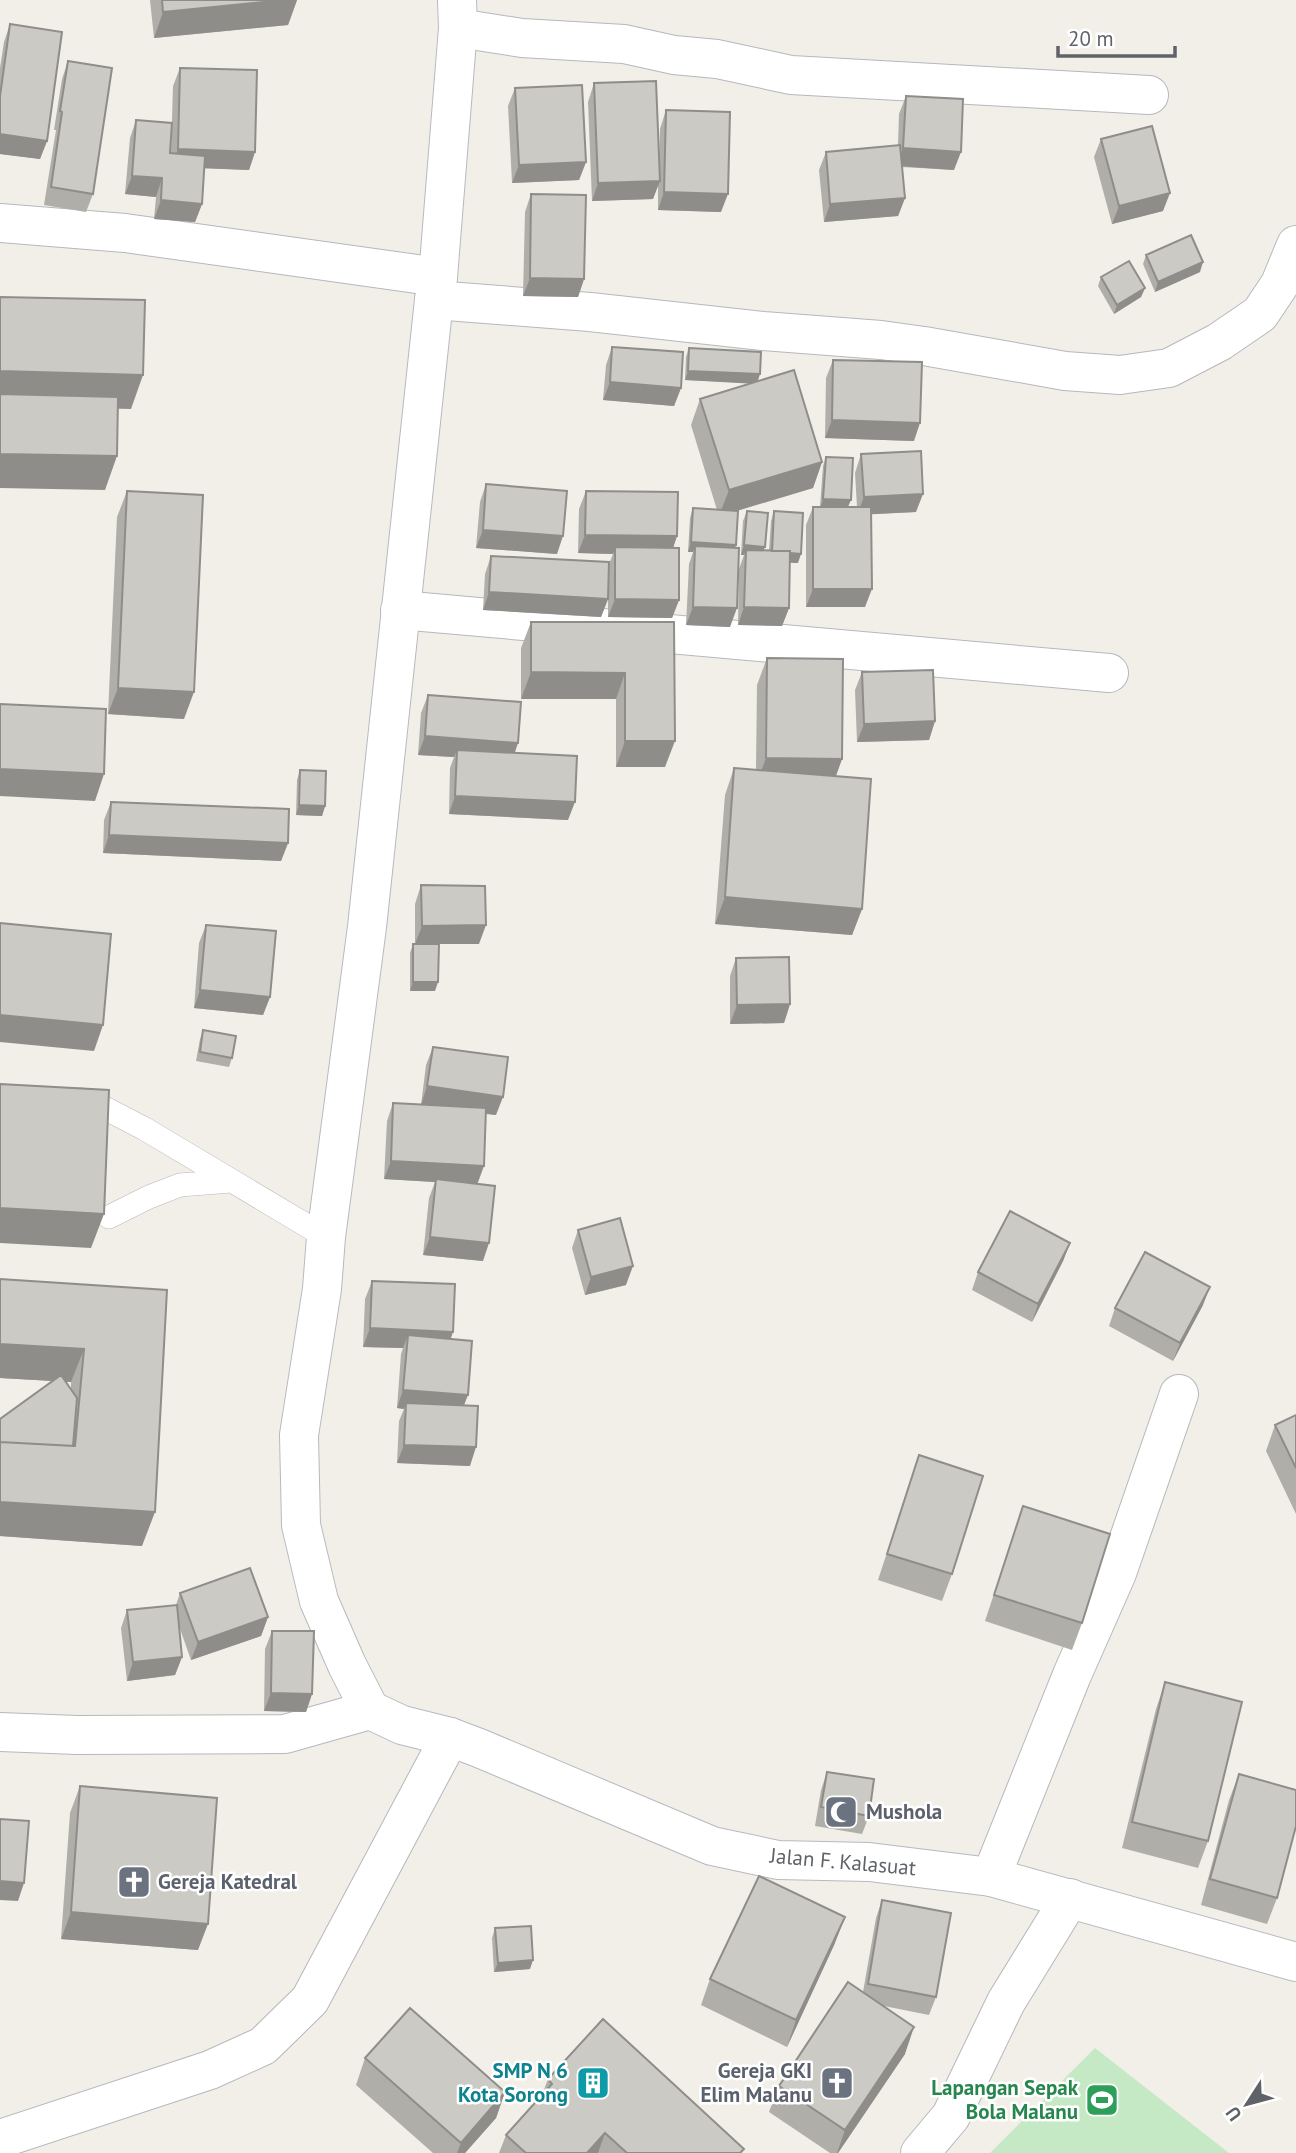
<svg xmlns="http://www.w3.org/2000/svg" width="1296" height="2153" font-family="'PT Sans',sans-serif">
  <style>
    .green { fill: #c5e8c5 }
    .lines { fill: none; stroke-linecap: round; stroke-linejoin: round }
    .lane-casing { stroke: #b5b8bc; stroke-width: 24 }
    .street-casing { stroke: #b5b8bc; stroke-width: 40 }
    .secondary-casing { stroke: #b6babf; stroke-width: 40 }
    .lane { stroke: #fff; stroke-width: 23 }
    .street { stroke: #fff; stroke-width: 38 }
    .secondary { stroke: #fff; stroke-width: 38 }
    .wall { fill: #afaea9; fill-rule: evenodd }
    .shaded-wall { fill: #8f8d8a }
    .building { fill: #cccac5; stroke: #8f8d8a; stroke-width: 2 }
    .labels { text-anchor: middle; stroke-width: 5; stroke-linejoin: round; paint-order: stroke }
    .worship-label { font-size: 21px; font-weight: bold; fill: #5b616d; stroke: #fff; text-anchor: start }
    .street-label { font-size: 21px; fill: #5f6368; stroke: #fff }
    .culture-label { font-size: 21px; font-weight: bold; fill: #0d838f; stroke: #fff; text-anchor: end }
    .leisure-label { font-size: 21px; font-weight: bold; fill: #27864d; stroke: #fff; text-anchor: end }
  </style>
  <rect width="100%" height="100%" fill="#f1efe8"/>
  <!-- green -->
  <path class="green" d="M1095 2048 1229 2153H990Z"/>
  <g class="lines">
    <defs>
      <path id="lane" d="M79 1099 93 1102 145 1129 326 1237
        M109 1217 149 1197 180 1185 231 1181"/>
      <path id="street" d="M458 28 522 38 624 44 674 55 717 59 791 75 1149 95
        M0 223 125 233 438 277
        M434 300 590 312 763 331 881 340 924 346 1065 371 1120 375 1169 368 1219 342 1260 314 1280 284 1296 245
        M400 610 1109 673
        M0 1732 77 1735 285 1734 370 1710
        M991 1877 1072 1675 1117 1573 1179 1394
        M0 2139 210 2070 263 2046 310 2000 450 1737
        M920 2153 951 2116 1006 2002 1070 1898"/>
      <path id="secondary" d="M457 0 458 28 438 277 434 300 367 927 326 1237 322 1289 299 1435 301 1525 319 1601 347 1665 370 1710 402 1725 450 1737 479 1748 712 1846 778 1860 869 1862 991 1877 1296 1962"/>
    </defs>
    <!-- lane casing -->
    <use href="#lane" class="lane-casing"/>
    <!-- street casing -->
    <use href="#street" class="street-casing"/>
    <!-- secondary casing -->
    <use href="#secondary" class="secondary-casing"/>
    <!-- lane -->
    <use href="#lane" class="lane"/>
    <!-- street -->
    <use href="#street" class="street"/>
    <!-- secondary -->
    <use href="#secondary" class="secondary"/>
  </g>
  <!-- wall -->
  <path class="wall" d="M150 0H297L288 25 154 38Z
    M10 24 47 141 40 159 0 154V68L4 42Z
    M68 61 93 194 86 212 44 205 56 130H54L62 79Z
    M180 68 255 152 249 170 204 168 202 204 195 222 154 219 156 197 125 194 130 138 136 120 171 153 173 86Z
    M594 83 659 163 660 129 666 110 721 212 658 210V184L653 199 592 201 588 102Z
    M515 88 586 162 579 180 512 183 508 106Z
    M906 96 954 170 902 167 905 198 898 216 824 222 819 170 826 152 898 145 899 114Z
    M1101 139 1163 211 1112 224 1094 157Z
    M531 194 584 279 578 297 523 296 525 212Z
    M1146 255 1200 272 1155 292 1143 264Z
    M1101 277 1145 288 1141 297 1114 314 1098 286Z
    M612 347 681 388 674 406 603 400 606 365Z
    M689 348 758 381 822 462 813 488 737 511 730 627 686 625 689 564 693 552H688L690 518 693 508 717 510 691 425 700 399 751 383 685 380 686 357Z
    M833 360 914 441 825 438 826 378Z
    M861 454 916 512 871 514 865 607H806V525L813 507H820L823 466 826 457 848 507H857L855 473Z
    M486 484 557 554 476 548 480 502Z
    M127 491 184 719 108 714 117 517Z
    M586 491 677 536 673 548 679 600 672 618 608 617V583V599L601 617 483 610 485 574 491 556 609 564 613 554 578 553 579 509Z
    M747 511 763 551H769L771 521 774 511 798 563H790L789 608 782 626 738 625 739 569 744 555H741L743 521Z
    M531 622H674L665 767H616V699H521V648Z
    M767 658 842 759 836 776 862 909 852 935 715 924 725 795 734 768 756 770 757 685Z
    M862 672 935 721 929 740 857 742 855 690Z
    M428 695 515 753 568 820 449 814 450 768 454 757 418 755 421 713Z
    M300 770 325 806 322 816 296 815 297 780Z
    M111 802 288 843 281 861 103 853 104 820Z
    M421 885 479 944H426L435 991H410V953L413 944H415V904Z
    M206 925 270 997 263 1015 194 1008 199 943Z
    M736 958 790 1004 784 1023 730 1024V976Z
    M203 1030 232 1058 229 1067 196 1061 200 1039Z
    M433 1047 496 1115 486 1114 477 1184 483 1261 423 1255 429 1198 435 1182 384 1179 387 1121 393 1103 421 1105 426 1065Z
    M578 1230 626 1285 585 1295 572 1248Z
    M1070 1243 1063 1261 1032 1322 972 1290 978 1272Z
    M0 1279 167 1290 142 1546 0 1536V1419L52 1381 0 1378ZM66 1382H71V1389Z
    M372 1281 451 1339 464 1406 470 1466 397 1463 399 1421 404 1409 397 1408 401 1354 403 1348 363 1347 365 1299Z
    M1203 1305 1173 1361 1109 1326 1115 1308Z
    M1296 1415V1514L1266 1451 1275 1425Z
    M919 1455 952 1574 942 1601 878 1580Z
    M1023 1506 1082 1623 1072 1650 985 1621Z
    M180 1593 268 1617 261 1636 191 1660 179 1626 182 1657 175 1675 127 1681 121 1628 127 1610 176 1605Z
    M272 1631 312 1694 306 1712 264 1711 265 1649Z
    M1165 1682 1208 1841 1198 1868 1122 1848 1156 1709Z
    M827 1772 869 1816 862 1834 815 1826 821 1790Z
    M1239 1774 1277 1898 1267 1924 1201 1905 1229 1800Z
    M80 1786 198 1950 61 1939 70 1813Z
    M882 1900 936 1997 929 2015 884 2006 905 2054 838 2153H830L769 2112 779 2086 863 1992 876 1918Z
    M495 1928 530 1969 494 1972 492 1938Z
    M835 1943 787 2047 701 2005 710 1979Z
    M365 2058 505 2092 496 2118 465 2153H433L356 2085Z
    M548 2079 742 2153H499L506 2135 542 2095Z"/>
  <!-- shaded-wall -->
  <path class="shaded-wall" d="M283 0H297L288 25 154 38 163 12Z
    M0 134 47 141 40 159 0 154Z
    M903 148 961 152 954 170 897 166Z
    M178 149 255 152 249 170 171 167Z
    M586 162 579 180 512 183 519 165Z
    M132 176 162 178 156 197 125 194Z
    M660 181 653 199 592 201 598 183Z
    M664 192 728 194 721 212 658 210Z
    M1170 193 1163 211 1112 224 1119 206Z
    M905 198 898 216 824 222 830 204Z
    M161 200 202 204 195 222 154 219Z
    M1203 262 1200 272 1155 292 1158 282Z
    M530 278 584 279 578 297 523 296Z
    M1145 288 1141 297 1114 314 1117 305Z
    M0 371 143 375 131 409 0 406Z
    M688 371 760 374 757 384 685 380Z
    M610 382 681 388 674 406 603 400Z
    M832 420 920 423 914 441 825 438Z
    M0 454 117 456 105 490 0 488Z
    M822 462 813 488 719 516 729 490Z
    M923 494 916 512 857 515 864 497Z
    M823 499 851 500 847 509 820 508Z
    M483 530 563 536 557 554 476 548Z
    M585 535 677 536 671 554 615 547 613 554 578 553Z
    M691 542 736 545 733 555 695 546 693 552H688Z
    M744 545 765 547 761 557 746 550 744 555H741Z
    M772 552 801 554 798 563 769 561Z
    M813 589H872L865 607H806Z
    M489 592 608 599 601 617 483 610Z
    M615 599 679 600 672 618 608 617Z
    M693 607 737 608 730 627 686 625Z
    M744 607 789 608 782 626 738 625Z
    M531 672 625 673 616 699H521Z
    M118 688 194 692 184 719 108 714Z
    M935 721 929 740 857 742 864 724Z
    M425 736 518 743 512 761 457 750 454 757 418 755Z
    M625 741H675L665 767H616Z
    M766 758 842 759 832 786 756 785Z
    M0 769 104 774 95 801 0 796Z
    M455 796 575 802 568 820 449 814Z
    M299 805 325 806 322 816 296 815Z
    M109 835 288 843 281 861 103 853Z
    M725 897 862 909 852 935 715 924Z
    M486 925 479 944H415L422 926Z
    M413 982H438L435 991H410Z
    M200 990 270 997 263 1015 194 1008Z
    M790 1004 784 1023 730 1024 737 1005Z
    M0 1015 103 1025 94 1051 0 1042Z
    M427 1086 503 1097 496 1115 421 1105Z
    M391 1161 484 1166 477 1185 436 1179 435 1182 384 1179Z
    M0 1208 104 1214 91 1248 0 1243Z
    M430 1237 489 1243 483 1261 423 1255Z
    M1070 1243 1063 1261 1032 1322 1038 1304Z
    M633 1266 626 1285 585 1295 591 1277Z
    M1210 1287 1203 1305 1173 1361 1180 1343Z
    M370 1328 453 1332 447 1350 408 1335 403 1348 363 1347Z
    M0 1344 84 1349 71 1382 0 1378Z
    M403 1390 468 1395 461 1413 406 1403 404 1409 397 1408Z
    M404 1445 476 1447 470 1466 397 1463Z
    M0 1502 155 1512 142 1546 0 1536Z
    M268 1617 261 1636 191 1660 198 1642Z
    M182 1657 175 1675 127 1681 133 1662Z
    M271 1693 312 1694 306 1712 264 1711Z
    M0 1881 24 1883 18 1901 0 1900Z
    M71 1912 208 1924 198 1950 61 1939Z
    M845 1917 835 1943 787 2047 796 2020Z
    M533 1960 530 1969 494 1972 498 1963Z
    M914 2027 905 2054 838 2153H837L845 2130Z
    M505 2092 496 2118 465 2153H457L461 2143Z
    M605 2133 598 2153H587Z"/>
  <!-- building -->
  <path class="building" d="M162 0H283L163 12Z
    M10 24 62 32 47 141 0 134V96Z
    M68 61 112 68 93 194 51 187 62 112 60 111Z
    M180 68 257 70 255 152 178 149Z
    M656 81 660 181 598 183 594 83Z
    M582 85 586 162 519 165 515 88Z
    M906 96 963 99 961 152 903 148Z
    M666 110 730 112 728 194 664 192Z
    M136 120 172 123 170 153 205 156 202 204 161 200 162 178 132 176Z
    M1152 126 1170 193 1119 206 1101 139Z
    M900 145 905 198 830 204 826 152Z
    M531 194 586 195 584 279 530 278Z
    M1191 235 1203 262 1158 282 1146 255Z
    M1129 261 1145 288 1117 305 1101 277Z
    M0 297 145 300 143 375 0 371Z
    M612 347 683 352 681 388 610 382Z
    M689 348 761 352 760 374 688 371Z
    M833 360 922 362 920 423 832 420Z
    M794 370 822 462 729 490 700 399Z
    M0 394 118 397 117 456 0 454Z
    M921 451 923 494 864 497 861 454Z
    M826 457 853 458 851 500 823 499Z
    M486 484 567 491 563 536 483 530Z
    M127 491 203 495 194 692 118 688Z
    M586 491 678 492 677 536 585 535Z
    M813 507H871L872 589H813Z
    M693 508 738 511 736 545 691 542Z
    M747 511 768 513 765 547 744 545Z
    M774 511 803 513 801 554 790 553V551H772Z
    M695 546 739 548 737 608 693 607Z
    M615 547 679 548V600L615 599Z
    M746 550 790 551 789 608 744 607Z
    M491 556 609 562 608 599 489 592Z
    M531 622H674L675 741H625V673L531 672Z
    M767 658 843 659 842 759 766 758Z
    M933 670 935 721 864 724 862 672Z
    M428 695 521 702 518 743 425 736Z
    M0 704 106 709 104 774 0 769Z
    M457 750 577 756 575 802 455 796Z
    M734 768 871 779 862 909 725 897Z
    M300 770 326 771 325 806 299 805Z
    M111 802 289 809 288 843 109 835Z
    M421 885 485 886 486 925 422 926Z
    M0 923 111 934 103 1025 0 1015Z
    M206 925 276 931 270 997 200 990Z
    M413 944H439L438 982H413Z
    M789 957 790 1004 737 1005 736 958Z
    M203 1030 236 1036 232 1058 200 1052Z
    M433 1047 508 1057 503 1097 427 1086Z
    M0 1084 109 1090 104 1214 0 1208Z
    M393 1103 486 1108 484 1166 391 1161Z
    M436 1179 495 1186 489 1243 430 1237Z
    M1010 1211 1070 1243 1038 1304 978 1272Z
    M620 1218 633 1266 591 1277 578 1230Z
    M1145 1252 1210 1287 1180 1343 1115 1308Z
    M0 1279 167 1290 155 1512 0 1502V1442L75 1446 84 1349 0 1344Z
    M372 1281 455 1284 453 1332 370 1328Z
    M408 1335 472 1341 468 1395 403 1390Z
    M61 1375 77 1398 73 1446 0 1442V1419Z
    M406 1403 478 1406 476 1447 404 1445Z
    M1296 1415V1468L1275 1425Z
    M919 1455 983 1476 952 1574 887 1554Z
    M1023 1506 1110 1534 1082 1623 994 1595Z
    M250 1568 268 1617 198 1642 180 1593Z
    M177 1605 182 1657 133 1662 127 1610Z
    M272 1631H314L312 1694 271 1693Z
    M1165 1682 1242 1702 1208 1841 1132 1822Z
    M827 1772 874 1779 869 1816 821 1807Z
    M1239 1774 1296 1790V1826L1277 1898 1210 1879Z
    M80 1786 217 1798 208 1924 71 1912Z
    M0 1819 29 1821 24 1883 0 1881Z
    M759 1876 845 1917 796 2020 710 1979Z
    M882 1900 951 1913 936 1997 868 1984Z
    M531 1926 533 1960 498 1963 495 1928Z
    M848 1982 914 2027 845 2130 779 2086Z
    M410 2008 505 2092 461 2143 365 2058Z
    M603 2019 744 2149 740 2153H627L605 2133 587 2153H526L506 2135 552 2084 548 2079Z"/>
  <!-- icons -->
  <defs>
    <symbol id="mosque-square" viewBox="-11 -11 22 22"><rect x="-9" y="-9" width="18" height="18" rx="4" fill="#6b7280" stroke="#fff"/><path d="M3.5-4.9A6 6 0 1 0 3.5 4.9A5 5 0 1 1 3.5-4.9Z" fill="#fff"/></symbol>
    <symbol id="church-square" viewBox="-11 -11 22 22"><rect x="-9" y="-9" width="18" height="18" rx="4" fill="#6b7280" stroke="#fff"/><path d="M-1.2-6h2.4v3.5h3.3v2.4h-3.3V6h-2.4V-.1h-3.3v-2.4h3.3Z" fill="#fff"/></symbol>
    <symbol id="building-square" viewBox="-11 -11 22 22"><rect x="-9" y="-9" width="18" height="18" rx="4" fill="#0f9aa8" stroke="#fff"/><path d="M-4-6H4V6H1V3H-1V6H-4ZM-2.5-4.3h1.7v1.8h-1.7ZM.8-4.3h1.7v1.8H.8ZM-2.5-1h1.7V.8h-1.7ZM.8-1h1.7V.8H.8Z" fill="#fff"/></symbol>
    <symbol id="stadium-square" viewBox="-11 -11 22 22"><rect x="-9" y="-9" width="18" height="18" rx="4" fill="#2e9e5b" stroke="#fff"/><path d="M0-5a6.5 5 0 1 0 0 10a6.5 5 0 1 0 0-10ZM-3.5-1.8h7v3.6h-7Z" fill="#fff"/></symbol>
  </defs>
  <g fill-rule="evenodd">
    <use href="#mosque-square" x="822" y="1793" width="38" height="38"/>
    <use href="#church-square" x="115" y="1863" width="38" height="38"/>
    <use href="#building-square" x="574" y="2064" width="38" height="38"/>
    <use href="#church-square" x="818" y="2064" width="38" height="38"/>
    <use href="#stadium-square" x="1083" y="2081" width="38" height="38"/>
  </g>
  <g class="labels">
    <!-- worship labels -->
    <g class="worship-label">
      <text x="866" y="1819">Mushola</text>
      <text x="158" y="1889">Gereja Katedral</text>
      <text x="812" y="2078" text-anchor="end">Gereja GKI<tspan x="812" dy="24">Elim Malanu</tspan></text>
    </g>
    <!-- street labels -->
    <g class="street-label">
      <text transform="translate(843 1862) rotate(5)" y="7">Jalan F. Kalasuat</text>
    </g>
    <!-- culture labels -->
    <g class="culture-label">
      <text x="568" y="2078">SMP N 6<tspan x="568" dy="24">Kota Sorong</tspan></text>
    </g>
    <!-- leisure labels -->
    <g class="leisure-label">
      <text x="1078" y="2095">Lapangan Sepak<tspan x="1078" dy="24">Bola Malanu</tspan></text>
    </g>
  </g>
  <!-- north arrow -->
  <g transform="translate(1247 2104) rotate(234)" stroke="#ffffff" stroke-width="5" paint-order="stroke">
  <path d="M0-5L12 26L0 18L-12 26Z" fill="#5f6368"/>
  <text y="-10" font-size="19" font-weight="bold" text-anchor="middle" fill="#5f6368">U</text>
  </g>
  <!-- scale -->
  <path d="M1058 46v10h117v-10" fill="none" stroke="#5f6368" stroke-width="3.5"/>
  <text x="1068" y="46" font-size="21" fill="#5f6368" stroke="#ffffff" stroke-width="5" paint-order="stroke">20 m</text>
</svg>
